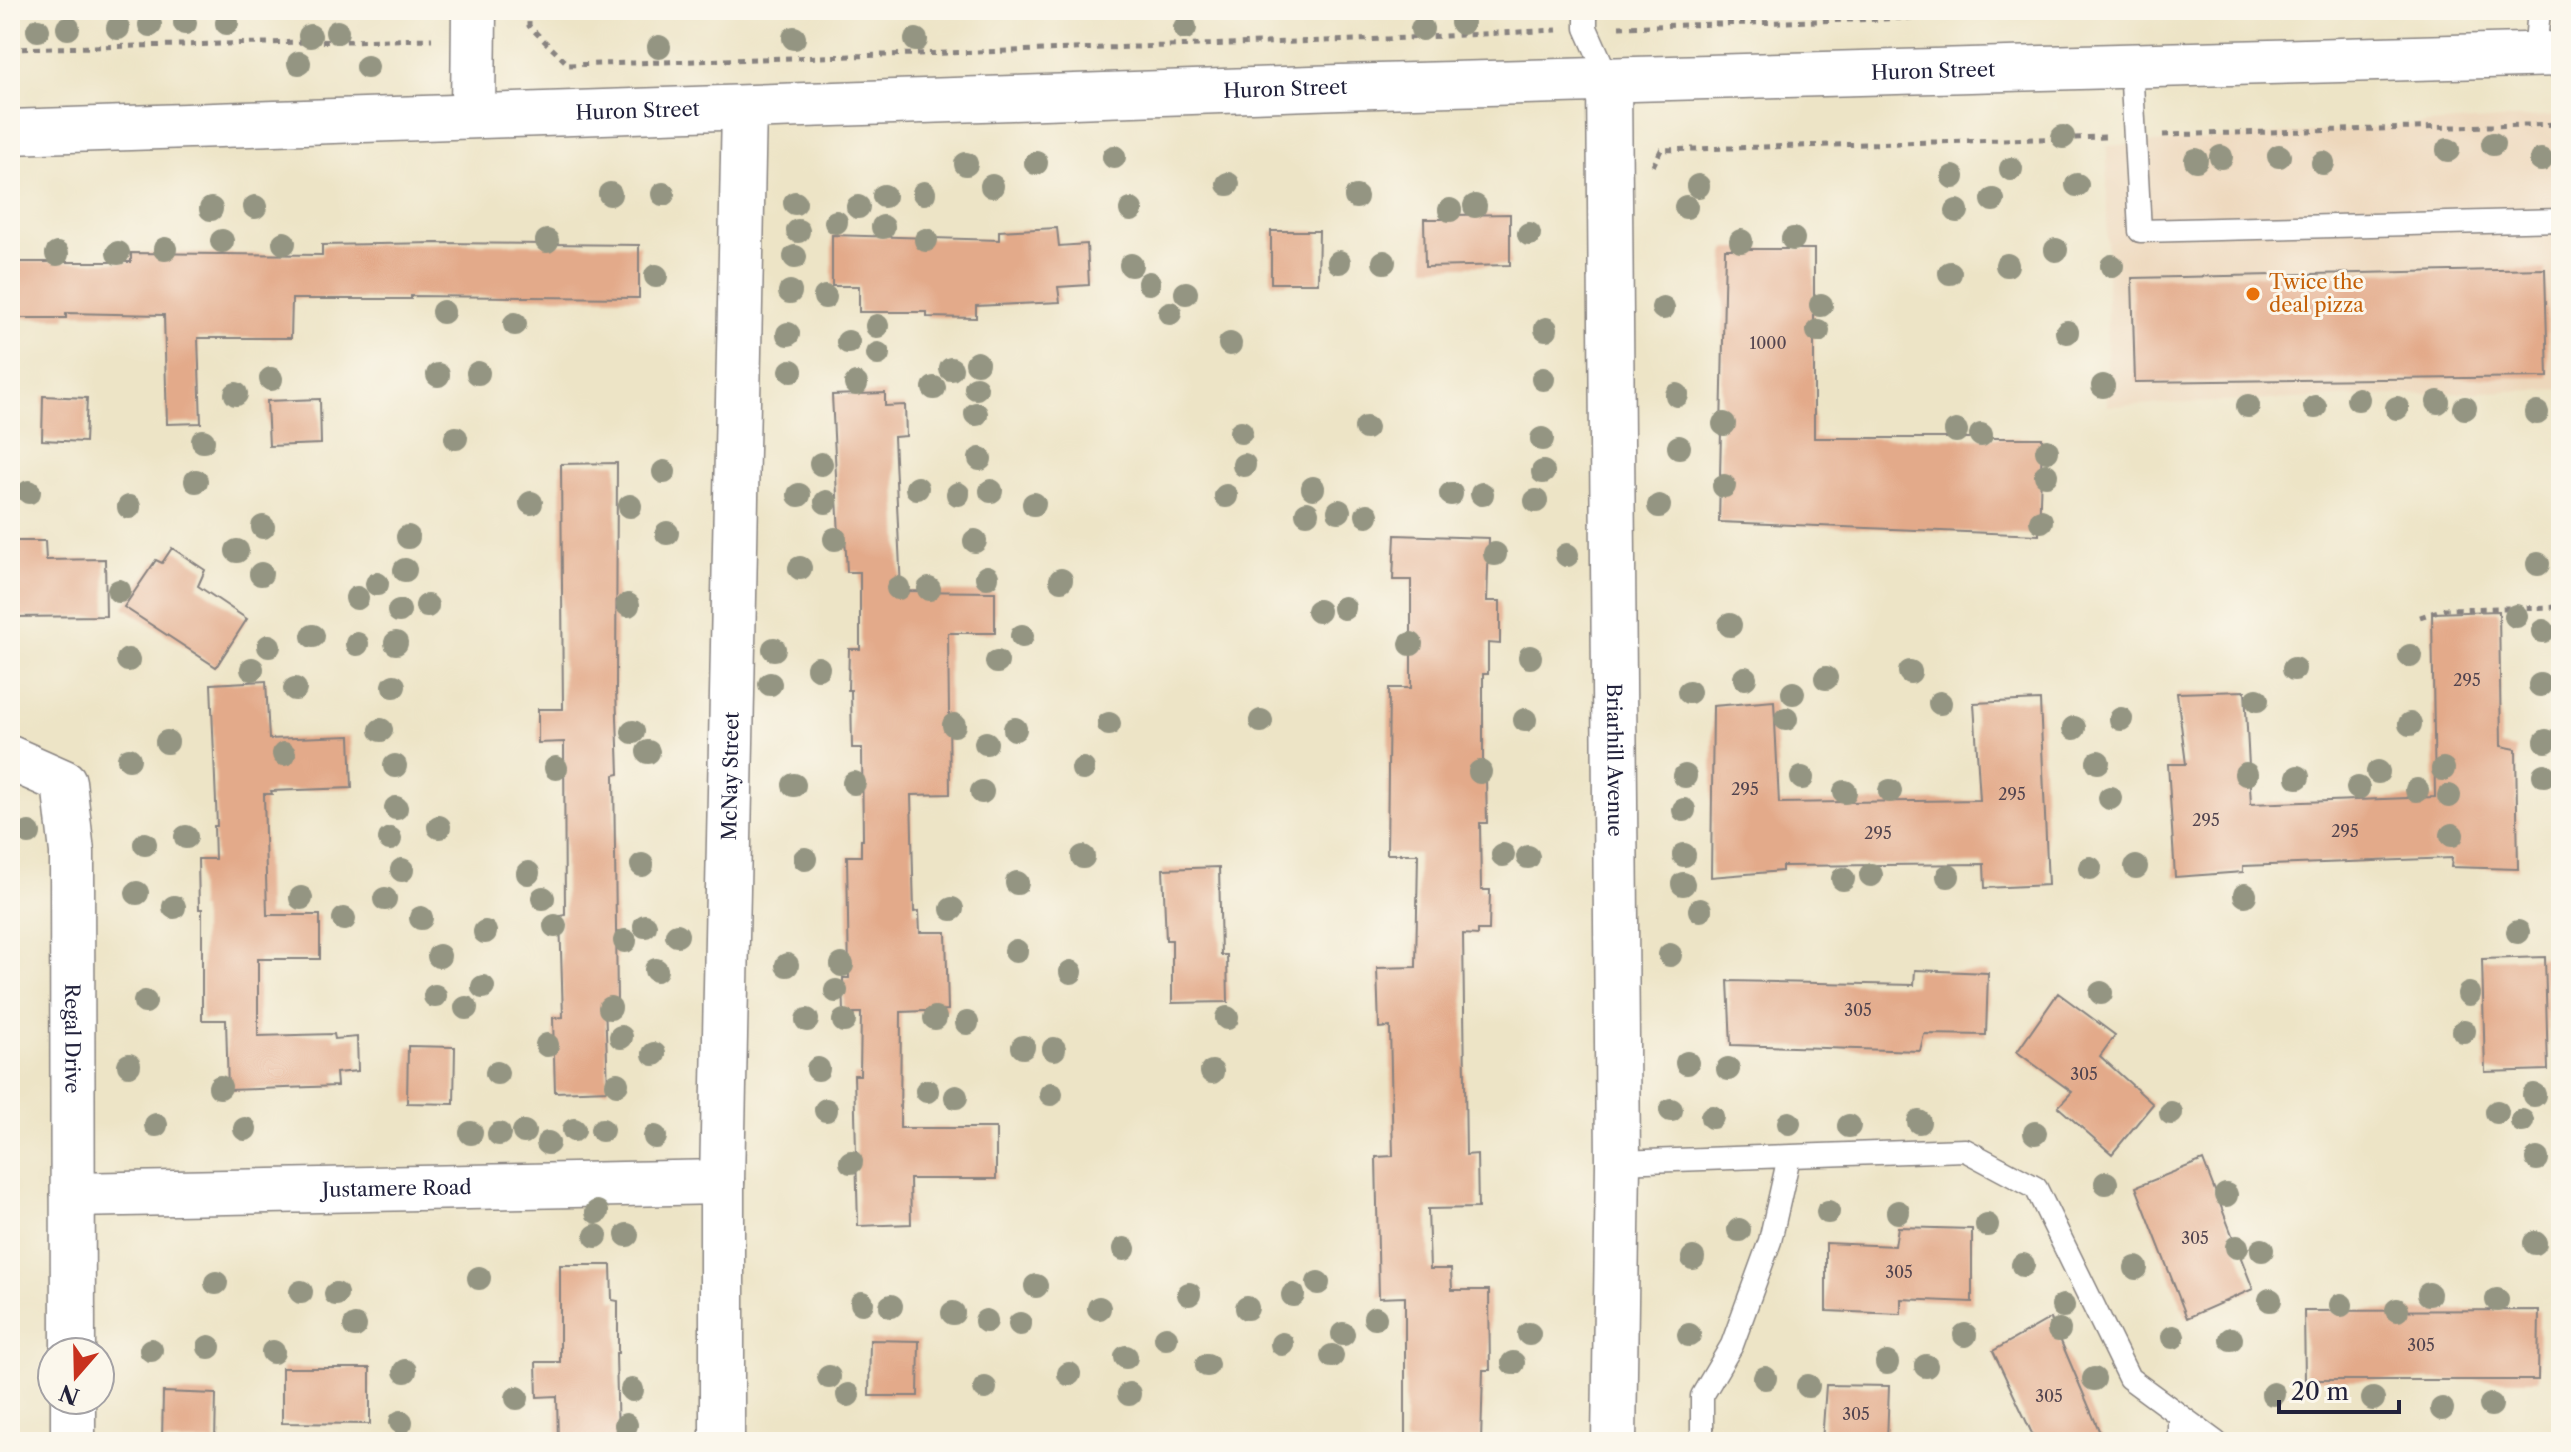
<svg xmlns="http://www.w3.org/2000/svg" width="2571" height="1452" font-family="'Libre Caslon Text',serif">
  <style>
    .built { fill: #edd7bb }
    .building { fill: #e3aa8a }
    .lines { fill: none; stroke-linecap: round; stroke-linejoin: round }
    .service-casing { stroke: #888380; stroke-width: 25 }
    .minor-casing { stroke: #888380; stroke-width: 47 }
    .tertiary-casing { stroke: #888380; stroke-width: 47 }
    .secondary-casing { stroke: #888380; stroke-width: 47 }
    .path { stroke: #888380; stroke-width: 5; stroke-dasharray: 6 6; stroke-linecap: butt }
    .service { stroke: #fff; stroke-width: 22 }
    .minor { stroke: #fff; stroke-width: 44 }
    .tertiary { stroke: #fff; stroke-width: 44 }
    .secondary { stroke: #fff; stroke-width: 44 }
    .tree { fill: #949582 }
    .food-dot { fill: #e8710a; stroke: #fbf7ec; stroke-width: 3 }
    .labels { text-anchor: middle; stroke-width: 6; stroke-linejoin: round; paint-order: stroke }
    .number-label { font-size: 16px; fill: #52444f }
    .street-label { font-size: 20px; fill: #22223b; stroke: #fbf7ec }
    .food-label { font-size: 20px; fill: #c56008; stroke: #fbf7ec; text-anchor: start }
  </style>
  <rect width="100%" height="100%" fill="#fbf7ec"/>
  <filter id="ink" filterUnits="userSpaceOnUse"><feTurbulence type="fractalNoise" baseFrequency=".0125" numOctaves="2"/><feDisplacementMap in="SourceGraphic" scale="16" xChannelSelector="R" yChannelSelector="G"/><feConvolveMatrix kernelMatrix="1 2 1 2 8 2 1 2 1" color-interpolation-filters="sRGB"/></filter>
  <filter id="wash" filterUnits="userSpaceOnUse"><feTurbulence type="fractalNoise" baseFrequency=".006" numOctaves="4" result="noise"/><feDisplacementMap in="SourceGraphic" scale="32" xChannelSelector="R" yChannelSelector="G"/><feGaussianBlur stdDeviation="1.8" result="paint"/><feColorMatrix in="noise" values="0 0 0 0 0 0 0 0 0 0 0 0 0 0 0 0 0 1.4 0 .05"/><feComposite in="paint" operator="in"/></filter>
  <g filter="url(#wash)">
    <rect width="100%" height="100%" fill="#ede4c6"/>
    <!-- built -->
    <path class="built" d="M2561 115V389L2107 406V146Z"/>
    <g id="blocks">
      <!-- building -->
      <path class="building" d="M1510 214V265L1425 267 1424 219H1455V215Z
        M1057 228 1059 246 1087 244 1089 285 1058 287 1060 302 976 306V318L927 317V312H859V286H832V235L999 240V231Z
        M1271 231H1319L1318 283H1271Z
        M436 243 639 245V298L411 296V299H292L291 338H198L201 423 167 424 164 315 66 313V318H10V262H131V253L322 255V245Z
        M1725 249H1814V438H2042L2039 535 1719 522Z
        M2545 269 2548 377 2135 382 2132 278Z
        M885 393V406L905 405 906 436 894 437 901 591 995 592V633H948L950 794 911 795 914 912 919 911 920 932H946L948 1010 901 1012 900 1128H996V1179H910L911 1224 858 1226 854 1075H860L861 1013H844L843 978H849L847 856H861V840H863L862 748H852L851 690H848L849 649H860V572H847L845 535 839 536 832 395Z
        M43 396 87 398 85 442 42 440Z
        M320 399 321 444 269 446 267 401Z
        M617 463 616 689 619 774 614 775 617 1002H605L608 1090 555 1092 553 1018 563 1017 560 916 565 915 564 742 538 743V709H563L561 464Z
        M1395 535 1489 538 1487 601H1500V644L1488 643V674H1483V779H1486L1487 823H1480L1481 890H1490L1489 930H1478V935L1463 934 1466 1155 1477 1154 1478 1208 1428 1209 1430 1269H1451L1452 1290H1489L1490 1370H1483L1481 1442H1405V1297L1379 1298 1376 1157 1393 1156 1390 1027 1379 1028 1377 968 1416 967 1418 854H1387L1389 688H1411V580H1393Z
        M10 541H45L46 560 105 559 106 616 10 617Z
        M172 548 205 570 198 586 247 619 216 667 124 607 156 560 162 563Z
        M2499 611 2501 746 2516 749 2518 869 2451 867 2452 858 2243 866V872L2175 877 2168 764H2186L2177 693 2245 691 2251 804 2435 797 2432 613Z
        M266 681 269 739 350 736 352 788 271 791 272 794H264L267 915H320V959H258V1036L334 1034 335 1039 357 1037 358 1071 336 1073 337 1086 228 1090 226 1020H202V909H199L198 859H215L214 826H217L211 684Z
        M2040 700 2048 885 1985 888 1984 864 1782 866V871L1711 877 1713 706 1774 701 1779 803 1980 800 1974 703Z
        M1219 867 1221 955H1227L1228 1002 1172 1003V940H1166L1163 869Z
        M2545 957 2548 1070 2485 1072 2482 959Z
        M1915 970 1988 973 1986 1035 1924 1034 1920 1051 1731 1045 1728 981 1914 985Z
        M2058 993 2115 1035 2100 1056 2153 1104 2112 1154 2058 1107 2072 1092 2017 1052Z
        M408 1046 455 1047 454 1104 407 1103Z
        M2203 1160 2253 1289 2187 1318 2136 1187Z
        M1898 1227 1972 1229V1302L1901 1299V1314L1826 1311V1243L1895 1246Z
        M560 1265H611L612 1300 618 1301V1353H616L618 1442H558L557 1396 537 1397 536 1362H560Z
        M2539 1310 2538 1380H2305L2304 1311Z
        M2051 1318 2104 1442H2036L1993 1351Z
        M870 1340 919 1341 918 1396H869Z
        M282 1368H370V1424L282 1423Z
        M1826 1385 1889 1386 1887 1442H1822Z
        M163 1392 216 1394 215 1442H162Z"/>
    </g>
  </g>
  <g filter="url(#ink)">
    <use href="#blocks" fill-opacity="0" stroke="#888380" stroke-width="2"/>
    <g class="lines">
      <defs>
        <path id="service" d="M1586 10V28L1609 80
          M2535 54 2539 10
          M2131 65 2140 231 2561 220
          M1618 1162 1965 1150 2036 1188 2129 1378 2216 1442
          M1702 1442V1396L1732 1345 1770 1241 1789 1157
          M2179 1442V1415"/>
        <g id="minor">
          <path id="s1" d="M10 758 64 782 72 852 73 1352"/>
          <path id="s2" d="M73 1195 722 1182"/>
          <path d="M73 1400V1442"/>
        </g>
        <g id="tertiary">
          <path id="s3" d="M1609 80 1618 1162 1614 1442"/>
          <path d="M473 115 474 10"/>
          <path id="s4" d="M722 1442V1182L744 108"/>
        </g>
        <g id="secondary">
          <path id="s5" d="M10 132 1340 87 2561 54"/>
        </g>
      </defs>
      <!-- service casing -->
      <use href="#service" class="service-casing"/>
      <!-- minor casing -->
      <use href="#minor" class="minor-casing"/>
      <!-- tertiary casing -->
      <use href="#tertiary" class="tertiary-casing"/>
      <!-- secondary casing -->
      <use href="#secondary" class="secondary-casing"/>
      <!-- path -->
      <path class="path" d="M529 10V26L569 65 1388 39 1557 30
        M1619 27 2178 10
        M10 49 432 39
        M2163 135 2561 124
        M1653 166 1661 150 2105 137
        M2420 617 2444 609 2561 607"/>
      <!-- service -->
      <use href="#service" class="service"/>
      <!-- minor -->
      <use href="#minor" class="minor"/>
      <!-- tertiary -->
      <use href="#tertiary" class="tertiary"/>
      <!-- secondary -->
      <use href="#secondary" class="secondary"/>
    </g>
    <!-- trees -->
    <g class="tree">
      <circle cx="185" cy="23" r="12"/>
      <circle cx="227" cy="23" r="12"/>
      <circle cx="1462" cy="23" r="12"/>
      <circle cx="150" cy="25" r="12"/>
      <circle cx="68" cy="28" r="12"/>
      <circle cx="118" cy="28" r="12"/>
      <circle cx="1185" cy="28" r="12"/>
      <circle cx="1422" cy="29" r="12"/>
      <circle cx="38" cy="30" r="12"/>
      <circle cx="337" cy="32" r="12"/>
      <circle cx="310" cy="36" r="12"/>
      <circle cx="794" cy="38" r="12"/>
      <circle cx="916" cy="40" r="12"/>
      <circle cx="659" cy="47" r="12"/>
      <circle cx="299" cy="63" r="12"/>
      <circle cx="367" cy="67" r="12"/>
      <circle cx="2063" cy="137" r="12"/>
      <circle cx="2493" cy="144" r="12"/>
      <circle cx="2448" cy="150" r="12"/>
      <circle cx="2279" cy="156" r="12"/>
      <circle cx="1114" cy="157" r="12"/>
      <circle cx="2221" cy="157" r="12"/>
      <circle cx="2196" cy="160" r="12"/>
      <circle cx="2541" cy="160" r="12"/>
      <circle cx="1036" cy="163" r="12"/>
      <circle cx="2323" cy="163" r="12"/>
      <circle cx="966" cy="164" r="12"/>
      <circle cx="2011" cy="169" r="12"/>
      <circle cx="1953" cy="177" r="12"/>
      <circle cx="1228" cy="184" r="12"/>
      <circle cx="2077" cy="185" r="12"/>
      <circle cx="992" cy="186" r="12"/>
      <circle cx="1698" cy="186" r="12"/>
      <circle cx="924" cy="193" r="12"/>
      <circle cx="610" cy="194" r="12"/>
      <circle cx="663" cy="194" r="12"/>
      <circle cx="884" cy="196" r="12"/>
      <circle cx="1356" cy="197" r="12"/>
      <circle cx="1993" cy="200" r="12"/>
      <circle cx="795" cy="203" r="12"/>
      <circle cx="1475" cy="206" r="12"/>
      <circle cx="255" cy="207" r="12"/>
      <circle cx="858" cy="207" r="12"/>
      <circle cx="1686" cy="207" r="12"/>
      <circle cx="211" cy="209" r="12"/>
      <circle cx="1131" cy="210" r="12"/>
      <circle cx="1450" cy="210" r="12"/>
      <circle cx="1957" cy="211" r="12"/>
      <circle cx="836" cy="222" r="12"/>
      <circle cx="883" cy="227" r="12"/>
      <circle cx="798" cy="231" r="12"/>
      <circle cx="1529" cy="234" r="12"/>
      <circle cx="1793" cy="239" r="12"/>
      <circle cx="926" cy="240" r="12"/>
      <circle cx="222" cy="241" r="12"/>
      <circle cx="547" cy="241" r="12"/>
      <circle cx="1741" cy="241" r="12"/>
      <circle cx="284" cy="243" r="12"/>
      <circle cx="165" cy="249" r="12"/>
      <circle cx="2056" cy="250" r="12"/>
      <circle cx="118" cy="253" r="12"/>
      <circle cx="57" cy="254" r="12"/>
      <circle cx="795" cy="257" r="12"/>
      <circle cx="1339" cy="262" r="12"/>
      <circle cx="1384" cy="262" r="12"/>
      <circle cx="1131" cy="265" r="12"/>
      <circle cx="2007" cy="265" r="12"/>
      <circle cx="2112" cy="266" r="12"/>
      <circle cx="1950" cy="273" r="12"/>
      <circle cx="656" cy="276" r="12"/>
      <circle cx="1149" cy="283" r="12"/>
      <circle cx="790" cy="292" r="12"/>
      <circle cx="1186" cy="293" r="12"/>
      <circle cx="825" cy="297" r="12"/>
      <circle cx="1821" cy="305" r="12"/>
      <circle cx="1663" cy="308" r="12"/>
      <circle cx="443" cy="312" r="12"/>
      <circle cx="1170" cy="313" r="12"/>
      <circle cx="515" cy="324" r="12"/>
      <circle cx="877" cy="326" r="12"/>
      <circle cx="1546" cy="329" r="12"/>
      <circle cx="1818" cy="331" r="12"/>
      <circle cx="2067" cy="332" r="12"/>
      <circle cx="788" cy="334" r="12"/>
      <circle cx="848" cy="342" r="12"/>
      <circle cx="1230" cy="344" r="12"/>
      <circle cx="878" cy="354" r="12"/>
      <circle cx="977" cy="363" r="12"/>
      <circle cx="951" cy="369" r="12"/>
      <circle cx="791" cy="371" r="12"/>
      <circle cx="478" cy="373" r="12"/>
      <circle cx="438" cy="375" r="12"/>
      <circle cx="271" cy="379" r="12"/>
      <circle cx="1543" cy="379" r="12"/>
      <circle cx="856" cy="384" r="12"/>
      <circle cx="2103" cy="386" r="12"/>
      <circle cx="934" cy="388" r="12"/>
      <circle cx="976" cy="388" r="12"/>
      <circle cx="236" cy="394" r="12"/>
      <circle cx="1677" cy="395" r="12"/>
      <circle cx="2358" cy="399" r="12"/>
      <circle cx="2438" cy="402" r="12"/>
      <circle cx="2248" cy="406" r="12"/>
      <circle cx="2315" cy="407" r="12"/>
      <circle cx="2397" cy="408" r="12"/>
      <circle cx="2465" cy="408" r="12"/>
      <circle cx="2537" cy="413" r="12"/>
      <circle cx="976" cy="414" r="12"/>
      <circle cx="1724" cy="424" r="12"/>
      <circle cx="1366" cy="428" r="12"/>
      <circle cx="1956" cy="431" r="12"/>
      <circle cx="1241" cy="432" r="12"/>
      <circle cx="1981" cy="435" r="12"/>
      <circle cx="456" cy="438" r="12"/>
      <circle cx="1542" cy="439" r="12"/>
      <circle cx="203" cy="441" r="12"/>
      <circle cx="1679" cy="447" r="12"/>
      <circle cx="2047" cy="451" r="12"/>
      <circle cx="980" cy="459" r="12"/>
      <circle cx="821" cy="464" r="12"/>
      <circle cx="1244" cy="465" r="12"/>
      <circle cx="664" cy="472" r="12"/>
      <circle cx="1543" cy="472" r="12"/>
      <circle cx="2046" cy="475" r="12"/>
      <circle cx="196" cy="481" r="12"/>
      <circle cx="1724" cy="486" r="12"/>
      <circle cx="917" cy="488" r="12"/>
      <circle cx="1313" cy="488" r="12"/>
      <circle cx="991" cy="491" r="12"/>
      <circle cx="29" cy="492" r="12"/>
      <circle cx="958" cy="494" r="12"/>
      <circle cx="1451" cy="494" r="12"/>
      <circle cx="1482" cy="494" r="12"/>
      <circle cx="799" cy="495" r="12"/>
      <circle cx="1226" cy="496" r="12"/>
      <circle cx="1536" cy="501" r="12"/>
      <circle cx="826" cy="502" r="12"/>
      <circle cx="531" cy="503" r="12"/>
      <circle cx="1034" cy="504" r="12"/>
      <circle cx="630" cy="506" r="12"/>
      <circle cx="1659" cy="506" r="12"/>
      <circle cx="129" cy="507" r="12"/>
      <circle cx="1339" cy="511" r="12"/>
      <circle cx="1307" cy="513" r="12"/>
      <circle cx="1367" cy="515" r="12"/>
      <circle cx="2041" cy="521" r="12"/>
      <circle cx="263" cy="527" r="12"/>
      <circle cx="667" cy="533" r="12"/>
      <circle cx="408" cy="537" r="12"/>
      <circle cx="835" cy="539" r="12"/>
      <circle cx="975" cy="541" r="12"/>
      <circle cx="237" cy="551" r="12"/>
      <circle cx="1495" cy="554" r="12"/>
      <circle cx="1567" cy="555" r="12"/>
      <circle cx="2538" cy="564" r="12"/>
      <circle cx="800" cy="568" r="12"/>
      <circle cx="405" cy="570" r="12"/>
      <circle cx="261" cy="574" r="12"/>
      <circle cx="987" cy="577" r="12"/>
      <circle cx="1061" cy="580" r="12"/>
      <circle cx="377" cy="584" r="12"/>
      <circle cx="898" cy="588" r="12"/>
      <circle cx="929" cy="589" r="12"/>
      <circle cx="119" cy="591" r="12"/>
      <circle cx="357" cy="598" r="12"/>
      <circle cx="628" cy="605" r="12"/>
      <circle cx="427" cy="606" r="12"/>
      <circle cx="1344" cy="608" r="12"/>
      <circle cx="399" cy="611" r="12"/>
      <circle cx="1318" cy="611" r="12"/>
      <circle cx="2516" cy="616" r="12"/>
      <circle cx="1730" cy="625" r="12"/>
      <circle cx="2543" cy="631" r="12"/>
      <circle cx="313" cy="636" r="12"/>
      <circle cx="1022" cy="636" r="12"/>
      <circle cx="396" cy="643" r="12"/>
      <circle cx="357" cy="644" r="12"/>
      <circle cx="1411" cy="644" r="12"/>
      <circle cx="269" cy="646" r="12"/>
      <circle cx="774" cy="649" r="12"/>
      <circle cx="2410" cy="656" r="12"/>
      <circle cx="1530" cy="657" r="12"/>
      <circle cx="128" cy="660" r="12"/>
      <circle cx="997" cy="662" r="12"/>
      <circle cx="818" cy="668" r="12"/>
      <circle cx="252" cy="669" r="12"/>
      <circle cx="2294" cy="669" r="12"/>
      <circle cx="1910" cy="672" r="12"/>
      <circle cx="1745" cy="678" r="12"/>
      <circle cx="1826" cy="678" r="12"/>
      <circle cx="770" cy="684" r="12"/>
      <circle cx="2540" cy="685" r="12"/>
      <circle cx="394" cy="686" r="12"/>
      <circle cx="295" cy="689" r="12"/>
      <circle cx="1689" cy="692" r="12"/>
      <circle cx="1793" cy="693" r="12"/>
      <circle cx="2257" cy="700" r="12"/>
      <circle cx="1940" cy="703" r="12"/>
      <circle cx="1786" cy="719" r="12"/>
      <circle cx="2121" cy="719" r="12"/>
      <circle cx="1525" cy="720" r="12"/>
      <circle cx="1261" cy="721" r="12"/>
      <circle cx="1109" cy="724" r="12"/>
      <circle cx="2410" cy="724" r="12"/>
      <circle cx="954" cy="725" r="12"/>
      <circle cx="2074" cy="728" r="12"/>
      <circle cx="1015" cy="729" r="12"/>
      <circle cx="381" cy="730" r="12"/>
      <circle cx="633" cy="732" r="12"/>
      <circle cx="2546" cy="741" r="12"/>
      <circle cx="167" cy="742" r="12"/>
      <circle cx="986" cy="743" r="12"/>
      <circle cx="648" cy="752" r="12"/>
      <circle cx="284" cy="754" r="12"/>
      <circle cx="129" cy="759" r="12"/>
      <circle cx="2098" cy="762" r="12"/>
      <circle cx="395" cy="766" r="12"/>
      <circle cx="556" cy="768" r="12"/>
      <circle cx="1083" cy="769" r="12"/>
      <circle cx="2443" cy="769" r="12"/>
      <circle cx="1480" cy="772" r="12"/>
      <circle cx="2378" cy="772" r="12"/>
      <circle cx="2246" cy="774" r="12"/>
      <circle cx="2544" cy="775" r="12"/>
      <circle cx="1685" cy="776" r="12"/>
      <circle cx="2298" cy="777" r="12"/>
      <circle cx="1802" cy="778" r="12"/>
      <circle cx="854" cy="783" r="12"/>
      <circle cx="794" cy="785" r="12"/>
      <circle cx="2358" cy="788" r="12"/>
      <circle cx="2417" cy="790" r="12"/>
      <circle cx="1890" cy="791" r="12"/>
      <circle cx="982" cy="792" r="12"/>
      <circle cx="1845" cy="792" r="12"/>
      <circle cx="2449" cy="796" r="12"/>
      <circle cx="2110" cy="798" r="12"/>
      <circle cx="396" cy="808" r="12"/>
      <circle cx="1684" cy="810" r="12"/>
      <circle cx="439" cy="827" r="12"/>
      <circle cx="29" cy="833" r="12"/>
      <circle cx="2452" cy="835" r="12"/>
      <circle cx="186" cy="837" r="12"/>
      <circle cx="390" cy="839" r="12"/>
      <circle cx="145" cy="844" r="12"/>
      <circle cx="1503" cy="855" r="12"/>
      <circle cx="1684" cy="855" r="12"/>
      <circle cx="1083" cy="857" r="12"/>
      <circle cx="1528" cy="857" r="12"/>
      <circle cx="805" cy="859" r="12"/>
      <circle cx="642" cy="865" r="12"/>
      <circle cx="2136" cy="867" r="12"/>
      <circle cx="2090" cy="868" r="12"/>
      <circle cx="402" cy="870" r="12"/>
      <circle cx="528" cy="873" r="12"/>
      <circle cx="1871" cy="875" r="12"/>
      <circle cx="1948" cy="876" r="12"/>
      <circle cx="1843" cy="879" r="12"/>
      <circle cx="1017" cy="883" r="12"/>
      <circle cx="1683" cy="884" r="12"/>
      <circle cx="137" cy="893" r="12"/>
      <circle cx="2245" cy="895" r="12"/>
      <circle cx="301" cy="898" r="12"/>
      <circle cx="543" cy="898" r="12"/>
      <circle cx="385" cy="899" r="12"/>
      <circle cx="174" cy="907" r="12"/>
      <circle cx="952" cy="909" r="12"/>
      <circle cx="1700" cy="910" r="12"/>
      <circle cx="421" cy="918" r="12"/>
      <circle cx="344" cy="919" r="12"/>
      <circle cx="555" cy="926" r="12"/>
      <circle cx="645" cy="926" r="12"/>
      <circle cx="485" cy="932" r="12"/>
      <circle cx="2518" cy="932" r="12"/>
      <circle cx="677" cy="935" r="12"/>
      <circle cx="625" cy="941" r="12"/>
      <circle cx="1016" cy="951" r="12"/>
      <circle cx="1670" cy="955" r="12"/>
      <circle cx="439" cy="956" r="12"/>
      <circle cx="787" cy="965" r="12"/>
      <circle cx="842" cy="965" r="12"/>
      <circle cx="656" cy="970" r="12"/>
      <circle cx="1071" cy="972" r="12"/>
      <circle cx="483" cy="987" r="12"/>
      <circle cx="836" cy="991" r="12"/>
      <circle cx="2101" cy="993" r="12"/>
      <circle cx="2469" cy="994" r="12"/>
      <circle cx="435" cy="996" r="12"/>
      <circle cx="145" cy="1002" r="12"/>
      <circle cx="466" cy="1008" r="12"/>
      <circle cx="610" cy="1008" r="12"/>
      <circle cx="935" cy="1018" r="12"/>
      <circle cx="1227" cy="1018" r="12"/>
      <circle cx="807" cy="1020" r="12"/>
      <circle cx="844" cy="1021" r="12"/>
      <circle cx="967" cy="1023" r="12"/>
      <circle cx="2464" cy="1031" r="12"/>
      <circle cx="621" cy="1037" r="12"/>
      <circle cx="547" cy="1045" r="12"/>
      <circle cx="1023" cy="1047" r="12"/>
      <circle cx="1054" cy="1049" r="12"/>
      <circle cx="654" cy="1054" r="12"/>
      <circle cx="1687" cy="1063" r="12"/>
      <circle cx="129" cy="1065" r="12"/>
      <circle cx="818" cy="1069" r="12"/>
      <circle cx="1728" cy="1069" r="12"/>
      <circle cx="1212" cy="1072" r="12"/>
      <circle cx="497" cy="1073" r="12"/>
      <circle cx="617" cy="1084" r="12"/>
      <circle cx="220" cy="1087" r="12"/>
      <circle cx="927" cy="1091" r="12"/>
      <circle cx="1051" cy="1094" r="12"/>
      <circle cx="2534" cy="1095" r="12"/>
      <circle cx="956" cy="1097" r="12"/>
      <circle cx="826" cy="1110" r="12"/>
      <circle cx="1671" cy="1110" r="12"/>
      <circle cx="2497" cy="1112" r="12"/>
      <circle cx="2171" cy="1113" r="12"/>
      <circle cx="1712" cy="1117" r="12"/>
      <circle cx="2522" cy="1121" r="12"/>
      <circle cx="1919" cy="1122" r="12"/>
      <circle cx="1789" cy="1123" r="12"/>
      <circle cx="156" cy="1125" r="12"/>
      <circle cx="1849" cy="1126" r="12"/>
      <circle cx="245" cy="1129" r="12"/>
      <circle cx="574" cy="1130" r="12"/>
      <circle cx="602" cy="1130" r="12"/>
      <circle cx="524" cy="1132" r="12"/>
      <circle cx="471" cy="1133" r="12"/>
      <circle cx="2035" cy="1133" r="12"/>
      <circle cx="499" cy="1134" r="12"/>
      <circle cx="655" cy="1137" r="12"/>
      <circle cx="548" cy="1143" r="12"/>
      <circle cx="2537" cy="1159" r="12"/>
      <circle cx="851" cy="1162" r="12"/>
      <circle cx="2106" cy="1183" r="12"/>
      <circle cx="2226" cy="1195" r="12"/>
      <circle cx="597" cy="1212" r="12"/>
      <circle cx="1828" cy="1212" r="12"/>
      <circle cx="1898" cy="1212" r="12"/>
      <circle cx="1987" cy="1225" r="12"/>
      <circle cx="1739" cy="1230" r="12"/>
      <circle cx="627" cy="1235" r="12"/>
      <circle cx="596" cy="1236" r="12"/>
      <circle cx="2535" cy="1243" r="12"/>
      <circle cx="2237" cy="1247" r="12"/>
      <circle cx="1124" cy="1249" r="12"/>
      <circle cx="2262" cy="1250" r="12"/>
      <circle cx="1693" cy="1258" r="12"/>
      <circle cx="2023" cy="1265" r="12"/>
      <circle cx="2136" cy="1268" r="12"/>
      <circle cx="479" cy="1278" r="12"/>
      <circle cx="216" cy="1283" r="12"/>
      <circle cx="1318" cy="1283" r="12"/>
      <circle cx="1036" cy="1286" r="12"/>
      <circle cx="301" cy="1292" r="12"/>
      <circle cx="336" cy="1294" r="12"/>
      <circle cx="1189" cy="1294" r="12"/>
      <circle cx="2429" cy="1294" r="12"/>
      <circle cx="1293" cy="1295" r="12"/>
      <circle cx="2270" cy="1300" r="12"/>
      <circle cx="2497" cy="1300" r="12"/>
      <circle cx="862" cy="1303" r="12"/>
      <circle cx="2341" cy="1305" r="12"/>
      <circle cx="891" cy="1306" r="12"/>
      <circle cx="2063" cy="1306" r="12"/>
      <circle cx="1099" cy="1308" r="12"/>
      <circle cx="1247" cy="1308" r="12"/>
      <circle cx="2397" cy="1310" r="12"/>
      <circle cx="953" cy="1313" r="12"/>
      <circle cx="1375" cy="1318" r="12"/>
      <circle cx="986" cy="1321" r="12"/>
      <circle cx="1020" cy="1324" r="12"/>
      <circle cx="355" cy="1326" r="12"/>
      <circle cx="2059" cy="1330" r="12"/>
      <circle cx="1343" cy="1334" r="12"/>
      <circle cx="1529" cy="1334" r="12"/>
      <circle cx="1689" cy="1335" r="12"/>
      <circle cx="1965" cy="1335" r="12"/>
      <circle cx="2173" cy="1337" r="12"/>
      <circle cx="1166" cy="1338" r="12"/>
      <circle cx="2231" cy="1339" r="12"/>
      <circle cx="1282" cy="1344" r="12"/>
      <circle cx="209" cy="1347" r="12"/>
      <circle cx="151" cy="1350" r="12"/>
      <circle cx="273" cy="1352" r="12"/>
      <circle cx="1332" cy="1356" r="12"/>
      <circle cx="1126" cy="1357" r="12"/>
      <circle cx="1513" cy="1363" r="12"/>
      <circle cx="1887" cy="1363" r="12"/>
      <circle cx="1207" cy="1365" r="12"/>
      <circle cx="1926" cy="1366" r="12"/>
      <circle cx="405" cy="1371" r="12"/>
      <circle cx="1069" cy="1374" r="12"/>
      <circle cx="829" cy="1377" r="12"/>
      <circle cx="1765" cy="1378" r="12"/>
      <circle cx="2094" cy="1379" r="12"/>
      <circle cx="1808" cy="1386" r="12"/>
      <circle cx="985" cy="1388" r="12"/>
      <circle cx="632" cy="1390" r="12"/>
      <circle cx="1129" cy="1394" r="12"/>
      <circle cx="2273" cy="1394" r="12"/>
      <circle cx="848" cy="1395" r="12"/>
      <circle cx="517" cy="1398" r="12"/>
      <circle cx="2373" cy="1399" r="12"/>
      <circle cx="2491" cy="1405" r="12"/>
      <circle cx="2442" cy="1409" r="12"/>
      <circle cx="401" cy="1422" r="12"/>
      <circle cx="626" cy="1425" r="12"/>
    </g>
  </g>
  <!-- markers -->
  <circle class="food-dot" cx="2253" cy="294" r="8"/>
  <g class="labels">
    <!-- number labels -->
    <g class="number-label">
      <text x="1768" y="349">1000</text>
      <text x="2467" y="686">295</text>
      <text x="1745" y="795">295</text>
      <text x="2012" y="800">295</text>
      <text x="2206" y="826">295</text>
      <text x="2345" y="837">295</text>
      <text x="1878" y="839">295</text>
      <text x="1858" y="1016">305</text>
      <text x="2084" y="1080">305</text>
      <text x="2195" y="1244">305</text>
      <text x="1899" y="1278">305</text>
      <text x="2421" y="1351">305</text>
      <text x="2049" y="1402">305</text>
      <text x="1856" y="1420">305</text>
    </g>
    <!-- street labels -->
    <g class="street-label">
      <text dy="7" stroke="none"><textPath href="#s5" startOffset="1924">Huron Street</textPath></text>
      <text dy="7" stroke="none"><textPath href="#s5" startOffset="1276">Huron Street</textPath></text>
      <text dy="7" stroke="none"><textPath href="#s5" startOffset="628">Huron Street</textPath></text>
      <text dy="7" stroke="none"><textPath href="#s3" startOffset="680">Briarhill Avenue</textPath></text>
      <text dy="7" stroke="none"><textPath href="#s4" startOffset="666">McNay Street</textPath></text>
      <text dy="7" stroke="none"><textPath href="#s1" startOffset="316">Regal Drive</textPath></text>
      <text dy="7" stroke="none"><textPath href="#s2" startOffset="324">Justamere Road</textPath></text>
    </g>
    <!-- food labels -->
    <g class="food-label">
      <text x="2269" y="289">Twice the<tspan x="2269" dy="23">deal pizza</tspan></text>
    </g>
  </g>
  <!-- margin -->
  <rect width="2571" height="1452" fill="none" stroke="#fbf7ec" stroke-width="40"/>
  <!-- north arrow -->
  <g transform="translate(76 1376) rotate(200)"><circle r="38" fill="#fbf7ec" stroke="#a4a2a5" stroke-width="2"/>
  <path d="M0-6L14 30L0 20L-14 30Z" fill="#c8321e"/>
  <text y="-12" font-size="22" font-weight="bold" text-anchor="middle" fill="#22223b">N</text>
  </g>
  <!-- scale -->
  <path d="M2279 1400v12h120v-12" fill="none" stroke="#22223b" stroke-width="4"/>
  <text x="2291" y="1400" font-size="24" fill="#22223b" stroke="#fbf7ec" stroke-width="6" paint-order="stroke">20 m</text>
</svg>
